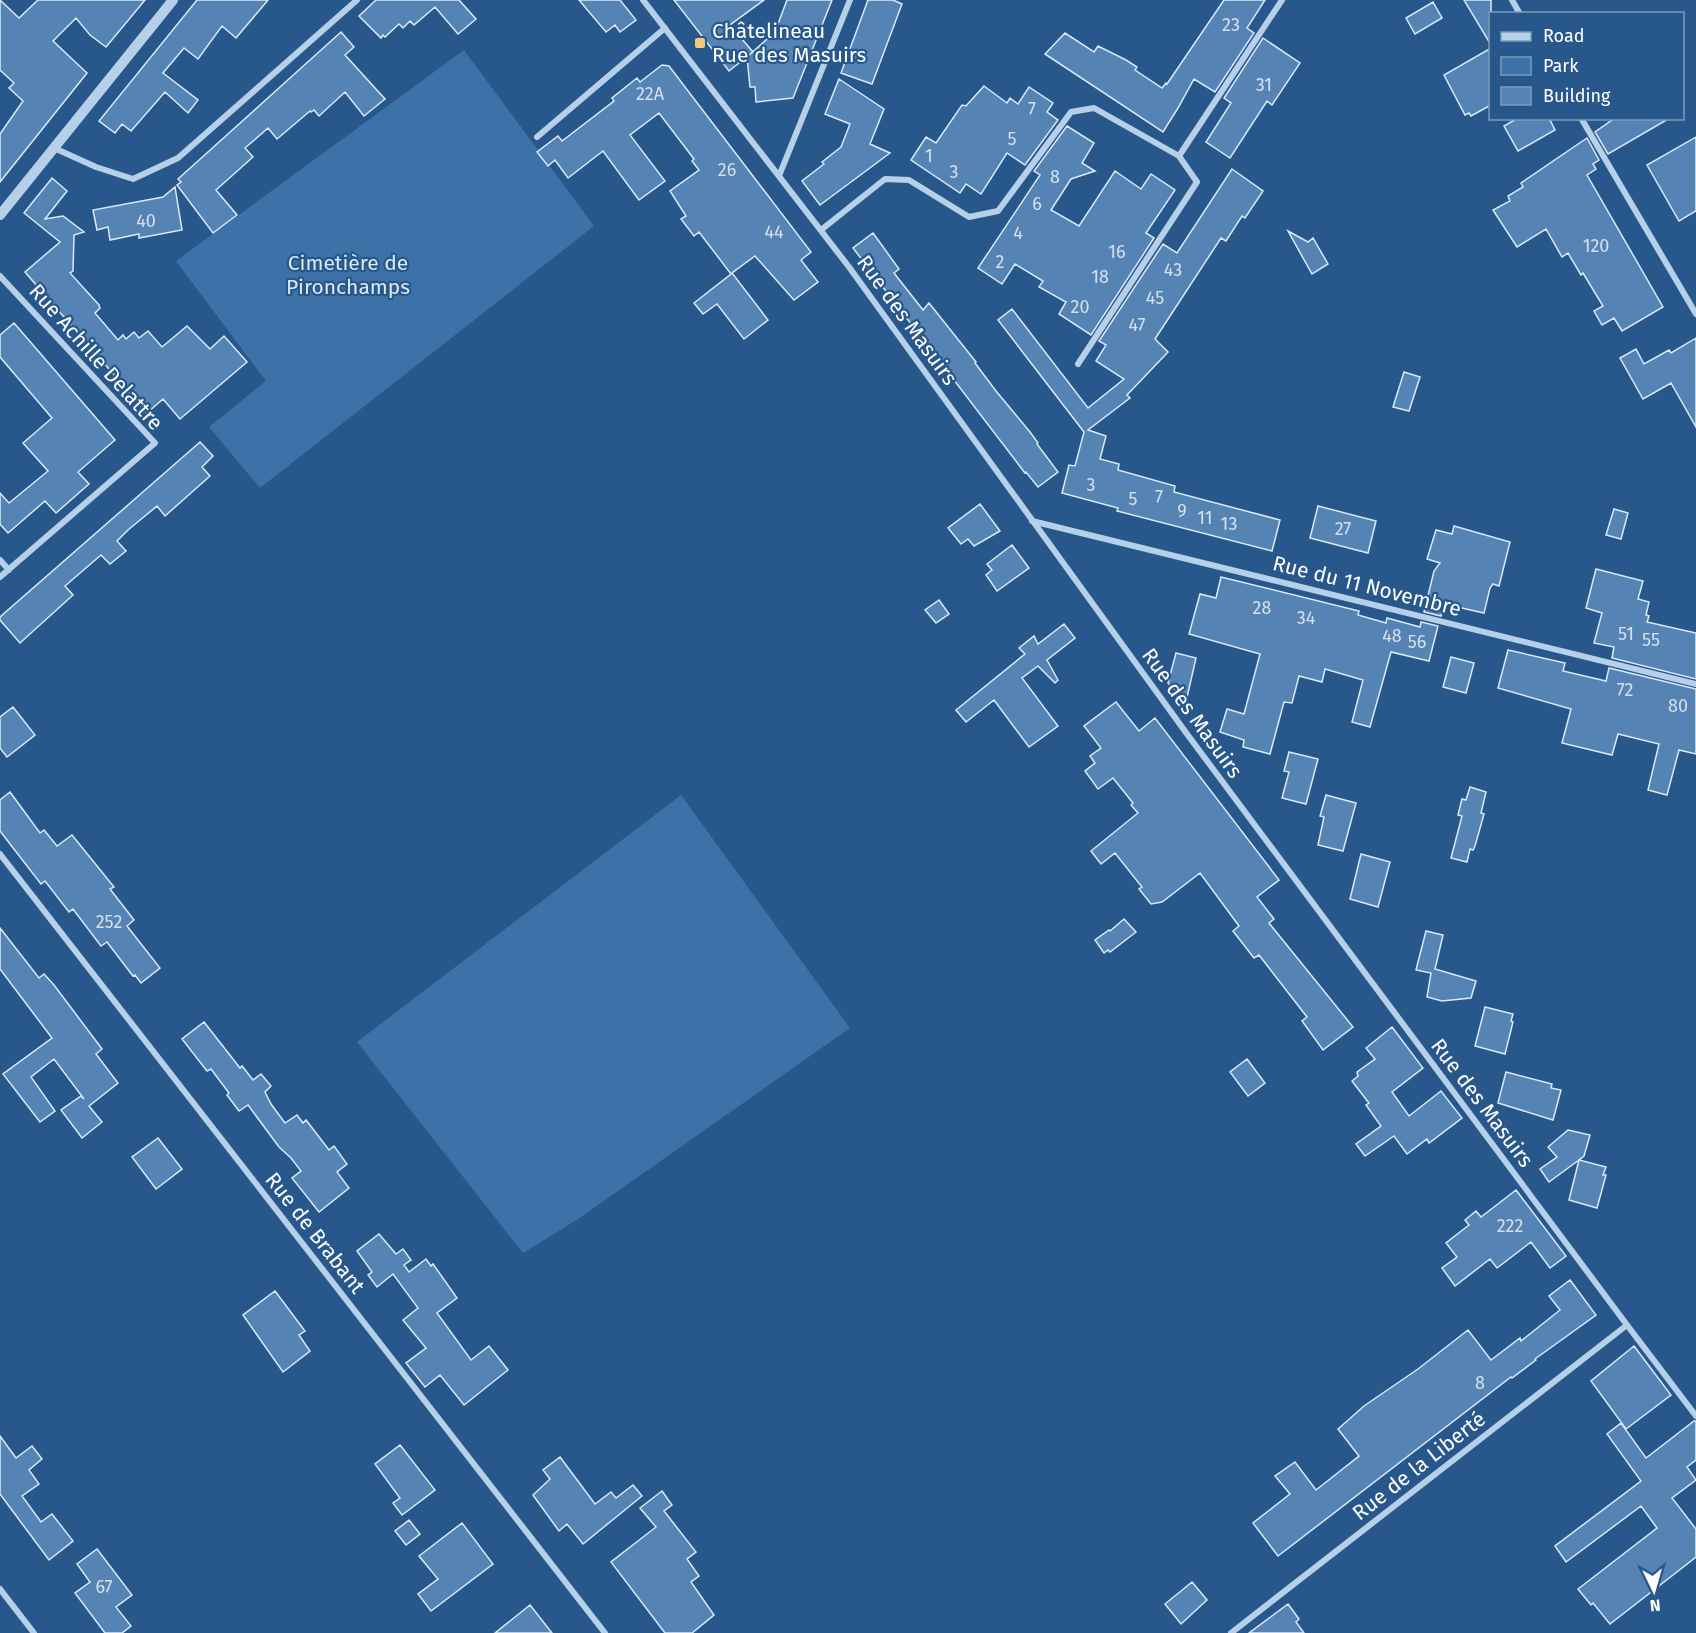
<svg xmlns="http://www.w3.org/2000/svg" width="1696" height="1633" font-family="'Fira Sans',sans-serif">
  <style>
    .green { fill: #3c72a7 }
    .building { fill: #5583b3; stroke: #dae9f7; stroke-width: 1.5 }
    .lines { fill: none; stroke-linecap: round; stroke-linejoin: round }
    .minor { stroke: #b6d0ea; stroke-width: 6 }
    .tertiary { stroke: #b6d0ea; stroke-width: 10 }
    .poi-dot { fill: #f1ca7c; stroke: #28588b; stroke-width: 2 }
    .labels { text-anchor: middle; stroke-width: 4.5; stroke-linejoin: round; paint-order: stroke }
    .number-label { font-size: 18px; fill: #d4e0ec }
    .poi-label { font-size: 21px; fill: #fff; stroke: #28588b; text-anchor: start }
    .park-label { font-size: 21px; fill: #dae9f7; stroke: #28588b }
    .street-label { font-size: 21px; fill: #fff; stroke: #28588b }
  </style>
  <rect width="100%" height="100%" fill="#28588b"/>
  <!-- green -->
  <path class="green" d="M464 50 594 226 260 488 209 427 266 381 176 261Z
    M681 795 850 1028 578 1219 523 1253 357 1042Z"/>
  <!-- building -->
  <path class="building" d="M0 0 19 18 38 0H145L106 47 90 35 76 18 53 41 87 73 0 182V134L23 101 9 88 14 83 0 70Z
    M197 0H268L236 38 222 26 198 59 184 48 163 73 198 100 188 113 165 92 131 131 122 124 115 133 99 121Z
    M376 0H459L476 19 458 34 435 7 414 25 410 21 403 28 399 24 385 37 383 35 381 38 359 16Z
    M579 0H620L636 20 620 32 615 25 606 32Z
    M674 0H764L730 25 753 52 729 71Z
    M787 0H832L793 98 756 102 755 87H750L747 57 775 32Z
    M868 0H893L902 4 872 84 841 73Z
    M1224 0H1265L1247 28 1254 33 1215 92 1194 79 1178 108 1163 132 1045 54 1065 33 1094 52 1098 46 1126 60 1137 67 1135 70 1162 88 1166 83 1167 84Z
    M1464 0H1491V45Z
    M1433 2 1442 18 1415 34 1406 18Z
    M341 32 354 47 345 55 385 99 364 116 345 92 319 116 314 110 311 112 310 111 277 139 268 128 245 148 253 157 216 190 237 215 213 233 177 185 181 182 178 179Z
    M1263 38 1300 63 1272 105 1267 101 1230 158 1206 142 1231 103 1224 98Z
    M1491 48V105L1471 116 1469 113 1465 115 1444 75Z
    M662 65 669 66 811 252 801 260 818 282 794 300 755 256 732 273 768 320 744 339 717 304 703 314 694 303 731 274 699 232 694 236 681 219 686 216 670 191 699 170 692 161 694 159 659 113 630 135 665 181 639 200 603 151 568 178 555 160 548 166 537 152 558 136 562 141 614 101 612 98 637 78 640 82Z
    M839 79 884 109 870 144 890 153 820 205 802 181 824 164 822 162 841 147 850 124 825 114Z
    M984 86 1007 103 1010 98 1018 104 1029 87 1053 103 1047 112 1058 120 1025 165 1007 153 981 194 966 184 960 193 911 160 926 137 936 143 962 105 966 106Z
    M1518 118H1549L1555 130 1518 151 1504 126Z
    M1615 118H1670L1608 154 1595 132Z
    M1067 126 1094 143 1082 163 1095 171 1071 179 1051 210 1079 226 1115 171 1141 189 1151 174 1175 190 1146 233 1154 238 1091 335 1059 314 1066 302 1039 287 1043 281 1015 264 1002 284 978 268 1040 175 1034 171Z
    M1696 137V211L1679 221 1647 165Z
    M1587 138 1599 160 1593 164 1596 169 1587 175 1663 307 1622 331 1614 318 1602 325 1594 311 1603 306 1583 273 1581 275 1568 253 1562 257 1546 229 1517 247 1493 210 1510 201 1508 196 1523 187 1521 183Z
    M1232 169 1263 191 1245 218 1242 216 1226 241 1221 238 1155 339 1168 352 1127 395 1130 398 1088 430 1106 436 1100 459 1119 464 1118 470 1175 486 1174 492 1280 520 1272 551 1117 511 1118 508 1062 493 1069 465 1075 466 1084 432 998 320 1012 309 1088 408 1124 379 1096 361 1106 345 1099 341 1163 244 1177 253Z
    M52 178 67 191 45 219 63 216 84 232 74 235 73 271 70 273 99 305 100 308 95 313 118 340 123 335 126 339 134 332 139 338 148 331 162 347 187 326 210 349 224 336 247 362 180 419 163 399 147 413 25 272 60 242 24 213Z
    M175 187 182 230 139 238V234L110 240 108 227 97 230 93 210 163 197Z
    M1288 231 1308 242 1313 238 1328 264 1312 274Z
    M873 233 899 269 894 273 923 310 929 303 976 362 975 363 996 391 1030 432 1038 443 1037 444 1058 472 1038 487 1026 472 1025 473 853 248Z
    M14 323 115 440 78 472 89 484 56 513 45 501 8 533 0 524V493L9 503 48 471 23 443 52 418 0 357V335Z
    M1696 338V427L1671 383 1643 399 1620 358 1636 349 1644 364 1669 350 1671 353Z
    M1404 372 1420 377 1409 411 1393 407Z
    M200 442 213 456 202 467 210 476 165 516 157 506 128 530 117 541 126 551 110 564 101 555 65 586 73 595 20 643 0 620V617Z
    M980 504 1000 531 974 546 968 539 961 544 948 528Z
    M1318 506 1376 521 1368 553 1310 538Z
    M1614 509 1628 513 1621 539 1606 535Z
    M1454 526 1510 542 1499 586 1493 584 1490 588 1484 613 1444 604 1441 616 1424 612 1434 571 1440 563 1427 559 1436 530 1452 534Z
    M1012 545 1029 568 997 591 986 575 992 570 987 564Z
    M1596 569 1643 581 1638 599 1649 602 1646 615 1649 616 1647 622 1696 633V679L1612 658 1614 647 1594 643 1602 613 1586 608Z
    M1221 577 1359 611 1358 615 1386 623 1387 618 1420 627 1421 622 1438 626 1429 661 1391 652 1370 727 1352 722 1363 680 1325 669 1322 682 1299 676 1292 703 1284 702 1270 754 1243 747 1244 740 1220 732 1227 709 1244 714 1260 654 1189 634 1200 594 1216 598Z
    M939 600 949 614 936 623 925 610Z
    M1064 624 1075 638 1047 660 1058 680 1055 683 1038 666 1022 678 1058 726 1029 747 994 700 966 722 956 710 1025 654 1019 648 1034 636 1038 644Z
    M1508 650 1565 663 1563 671 1606 681 1609 668 1696 689V754L1679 750 1667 795 1648 790 1659 744 1618 734 1612 755 1562 743 1571 709 1498 688Z
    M1176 653 1196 658 1186 702 1168 683Z
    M1451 657 1474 663 1466 693 1443 687Z
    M1116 702 1139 731 1155 718 1279 880 1257 897 1274 919 1269 923 1353 1027 1323 1050 1302 1021 1307 1017 1259 955 1254 958 1233 931 1239 926 1200 873 1162 902 1151 904 1139 889 1142 887 1115 853 1101 864 1091 851 1138 813 1131 805 1133 803 1113 778 1098 789 1085 771 1095 763 1090 756 1101 748 1084 726Z
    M13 707 35 735 7 757 0 748V717Z
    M1289 752 1318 759 1306 804 1282 798 1289 772 1284 771Z
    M1470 787 1486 792 1481 813 1484 814 1475 846 1473 850 1470 849 1467 862 1451 858 1462 816 1458 815 1462 799 1466 800Z
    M10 792 40 833 44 830 57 846 72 835 114 887 110 889 134 920 127 926 160 968 141 983 135 975 133 976 107 942 101 946 73 909 69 912 45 881 41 884 0 831V800Z
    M1326 795 1356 803 1343 851 1318 845 1324 817 1320 816Z
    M1361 854 1390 862 1378 907 1350 899Z
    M1124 919 1136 932 1110 952 1108 950 1104 953 1095 940 1109 930 1110 931Z
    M0 928 39 978 44 974 54 985 102 1049 96 1054 118 1083 89 1106 102 1122 82 1138 61 1110 81 1096 84 1099 54 1059 31 1077 55 1111 40 1122 3 1074 52 1038 0 969Z
    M1426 931 1443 935 1435 969 1476 981 1471 998 1442 1001 1427 997 1431 973 1416 970Z
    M1485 1007 1513 1014 1511 1021 1513 1022 1505 1054 1475 1046Z
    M204 1022 240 1068 242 1066 253 1080 261 1074 271 1086 265 1092 271 1104 285 1123 297 1115 303 1123 306 1120 329 1150 334 1146 347 1164 337 1172 349 1188 319 1212 292 1178 301 1171 291 1158 279 1147 248 1105 239 1111 227 1095 229 1093 211 1069 207 1071 182 1039Z
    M1392 1027 1423 1068 1392 1092 1409 1116 1441 1091 1462 1118 1429 1143 1427 1139 1407 1154 1394 1136 1365 1156 1356 1144 1381 1126 1366 1105 1369 1103 1352 1081 1358 1076 1357 1072 1375 1059 1366 1048Z
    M1247 1059 1265 1083 1248 1096 1230 1072Z
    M1506 1072 1552 1084 1551 1088 1561 1090 1553 1120 1498 1103Z
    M1568 1130 1590 1135 1584 1156 1579 1160 1606 1167 1603 1175H1606L1597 1208 1569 1200 1579 1160 1549 1182 1540 1169 1557 1157 1548 1147Z
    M158 1138 182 1169 156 1189 132 1157Z
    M1516 1190 1566 1256 1550 1268 1531 1242 1497 1268 1490 1259 1455 1286 1442 1268 1457 1257 1446 1243 1469 1225 1465 1220 1476 1211 1481 1217Z
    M379 1234 396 1254 403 1249 411 1260 404 1265 409 1272 426 1259 431 1266 433 1264 457 1298 437 1313 471 1360 489 1346 508 1370 464 1405 440 1375 425 1387 406 1363 426 1348 403 1320 418 1308 393 1274 377 1287 368 1275 372 1272 357 1251Z
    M1570 1280 1596 1315 1535 1359 1536 1360 1512 1378 1511 1377 1278 1556 1253 1523 1290 1494 1275 1476 1295 1462 1316 1490 1359 1456 1338 1429 1364 1406 1418 1369 1468 1330 1491 1360 1520 1338 1521 1341 1560 1310 1549 1296Z
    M275 1291 305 1331 299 1335 310 1351 283 1372 243 1315Z
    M1634 1346 1671 1395 1626 1429 1591 1381Z
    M1694 1421H1696V1460L1687 1467 1696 1480 1672 1498 1696 1529V1557L1610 1624 1593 1603 1591 1605 1578 1589 1657 1528 1641 1506 1566 1562 1555 1546 1641 1481 1607 1434 1621 1423 1646 1458Z
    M0 1436 16 1458 32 1446 42 1459 29 1470 39 1484 22 1496 41 1522 52 1514 73 1541 49 1560 0 1494Z
    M400 1445 435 1490 402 1515 393 1503 400 1498 375 1464Z
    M560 1457 595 1504 611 1492 616 1498 633 1485 642 1496 583 1544 567 1524 559 1531 533 1495 550 1479 543 1470Z
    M662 1491 672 1505 664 1511 696 1552 687 1559 699 1576 691 1582 714 1615 692 1633H665L611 1562 656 1527 640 1508Z
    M409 1520 420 1534 406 1545 395 1531Z
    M462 1523 493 1564 431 1611 418 1594 438 1579 419 1556Z
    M97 1549 132 1595 116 1607 131 1626 122 1633H105L75 1593 90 1582 77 1564Z
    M1192 1582 1207 1600 1181 1624 1165 1604Z
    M1288 1604 1299 1619 1296 1622 1304 1633H1249Z
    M530 1605 552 1633H495Z"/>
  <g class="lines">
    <!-- minor -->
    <path class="minor" d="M643 0 849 267 1187 734 1627 1325 1696 1416
      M1512 0 1520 14
      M1581 118 1696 314
      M537 137 665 28
      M54 148 96 167 133 179 178 158 357 0
      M779 176 850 0
      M821 230 885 179 909 180 969 217 998 211 1071 112 1094 108 1179 156
      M0 276 155 443 0 577
      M1078 364 1197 182 1179 156 1282 0
      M1032 521 1696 684
      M0 560 9 570
      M0 854 605 1633
      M0 1589 34 1633
      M1231 1633 1627 1325"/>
    <!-- tertiary -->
    <path class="tertiary" d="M0 215 173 0"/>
  </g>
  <!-- markers -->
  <rect class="poi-dot" x="694" y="37" width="12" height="12" rx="3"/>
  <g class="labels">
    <!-- number labels -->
    <g class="number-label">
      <text x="1231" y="31">23</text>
      <text x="1264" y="91">31</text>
      <text x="650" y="100">22A</text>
      <text x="1032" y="115">7</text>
      <text x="1012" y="145">5</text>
      <text x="929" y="162">1</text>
      <text x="727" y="176">26</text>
      <text x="954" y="178">3</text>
      <text x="1055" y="183">8</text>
      <text x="1037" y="210">6</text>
      <text x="146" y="227">40</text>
      <text x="774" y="238">44</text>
      <text x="1018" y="239">4</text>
      <text x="1596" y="252">120</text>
      <text x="1117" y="258">16</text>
      <text x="1000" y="268">2</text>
      <text x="1173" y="276">43</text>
      <text x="1100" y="283">18</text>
      <text x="1155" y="304">45</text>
      <text x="1080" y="313">20</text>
      <text x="1137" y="331">47</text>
      <text x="1091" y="491">3</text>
      <text x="1159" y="503">7</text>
      <text x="1133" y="505">5</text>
      <text x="1182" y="517">9</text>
      <text x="1205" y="524">11</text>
      <text x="1229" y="530">13</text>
      <text x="1343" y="535">27</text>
      <text x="1262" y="614">28</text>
      <text x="1306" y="624">34</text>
      <text x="1626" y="640">51</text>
      <text x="1392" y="642">48</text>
      <text x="1651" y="646">55</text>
      <text x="1417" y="648">56</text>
      <text x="1625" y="696">72</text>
      <text x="1678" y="712">80</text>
      <text x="109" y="928">252</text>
      <text x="1510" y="1232">222</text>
      <text x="1480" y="1389">8</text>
      <text x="104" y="1593">67</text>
    </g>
    <!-- poi labels -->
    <g class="poi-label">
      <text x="712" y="38">Châtelineau<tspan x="712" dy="24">Rue des Masuirs</tspan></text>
    </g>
    <!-- park labels -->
    <g class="park-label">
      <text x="348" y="270">Cimetière de<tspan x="348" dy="24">Pironchamps</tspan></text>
    </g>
    <!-- street labels -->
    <g class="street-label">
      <text transform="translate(907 320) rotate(54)" y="7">Rue des Masuirs</text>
      <text transform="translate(96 357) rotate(48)" y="7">Rue Achille Delattre</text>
      <text transform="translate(1367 586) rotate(14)" y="7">Rue du 11 Novembre</text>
      <text transform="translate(1192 713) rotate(54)" y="7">Rue des Masuirs</text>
      <text transform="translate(1482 1103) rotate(53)" y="7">Rue des Masuirs</text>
      <text transform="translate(315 1233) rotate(52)" y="7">Rue de Brabant</text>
      <text transform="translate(1419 1466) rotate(-38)" y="7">Rue de la Liberté</text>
    </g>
  </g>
  <!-- legend -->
  <rect x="1489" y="12" width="195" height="108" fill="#28588b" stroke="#7e9bb9" stroke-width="1.5"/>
  <rect x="1501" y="32" width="30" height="9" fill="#b6d0ea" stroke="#7e9bb9" stroke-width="1.5"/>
  <text x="1543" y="42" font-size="18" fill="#ffffff">Road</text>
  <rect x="1501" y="57" width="30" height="18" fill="#3c72a7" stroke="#7e9bb9" stroke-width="1.5"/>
  <text x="1543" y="72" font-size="18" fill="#ffffff">Park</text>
  <rect x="1501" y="87" width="30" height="18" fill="#5583b3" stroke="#7e9bb9" stroke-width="1.5"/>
  <text x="1543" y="102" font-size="18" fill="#ffffff">Building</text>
  <!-- north arrow -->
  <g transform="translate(1654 1591) rotate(175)" stroke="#28588b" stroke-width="4.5" paint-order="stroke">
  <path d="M0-4.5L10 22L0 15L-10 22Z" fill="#ffffff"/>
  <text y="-9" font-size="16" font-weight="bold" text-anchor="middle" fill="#ffffff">N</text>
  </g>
</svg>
